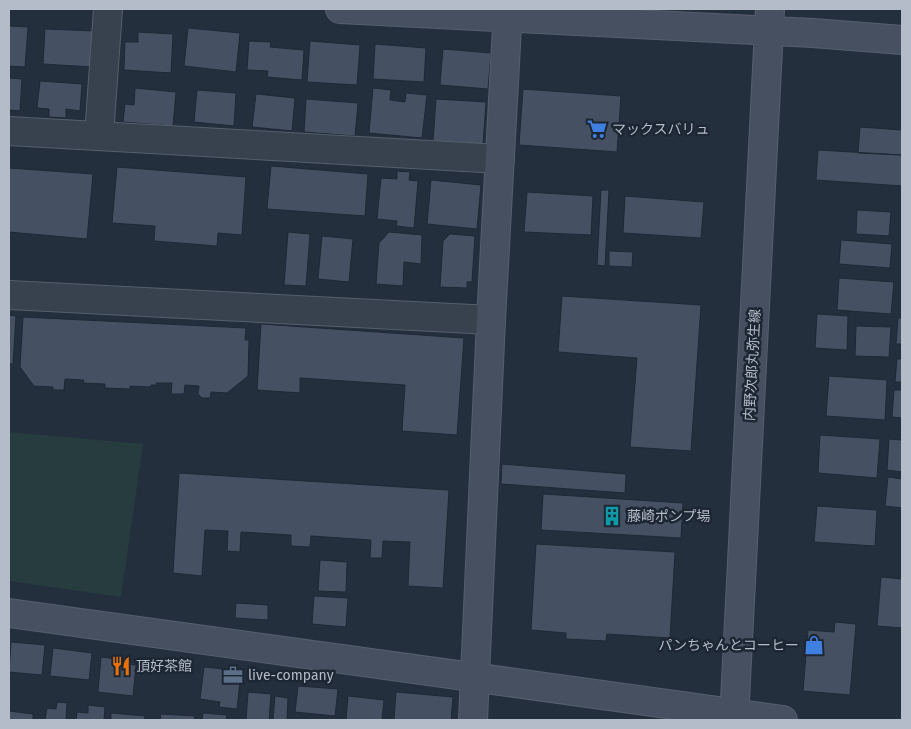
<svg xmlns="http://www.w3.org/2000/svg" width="911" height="729" font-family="'Fira Sans','Noto Sans JP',sans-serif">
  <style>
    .green { fill: #263c3f }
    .building { fill: #455162; stroke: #1f2835 }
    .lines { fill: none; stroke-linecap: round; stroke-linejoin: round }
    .street-casing { stroke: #565f6c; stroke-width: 30 }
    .secondary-casing { stroke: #565f6c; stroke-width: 30 }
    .street { stroke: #38414e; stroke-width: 28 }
    .secondary { stroke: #465061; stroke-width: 28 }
    .labels { text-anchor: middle; stroke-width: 5; stroke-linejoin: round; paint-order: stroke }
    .poi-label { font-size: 14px; fill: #b4bcc9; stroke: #1d2633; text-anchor: start }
    .street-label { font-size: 14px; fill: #b4bcc9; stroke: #1d2633 }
  </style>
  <rect width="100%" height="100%" fill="#242f3e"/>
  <!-- green -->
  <path class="green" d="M9 432 143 444 121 597 9 581Z"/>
  <!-- building -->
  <path class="building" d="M9 26 28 27 25 67 9 66Z
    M188 28 240 33 236 72 184 66Z
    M45 29 94 31 93 67 43 64Z
    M138 32 173 34 171 73 124 70 125 42H138Z
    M249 41 271 42 270 47 304 50 302 80 267 77 268 71 247 70Z
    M310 41 360 45 357 85 307 82Z
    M375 44 426 48 424 82 373 79Z
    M443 49 491 53 488 89 440 85Z
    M9 78 22 79 20 111 9 110Z
    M40 81 82 84 80 111 66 109V118L49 117V109L37 108Z
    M135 88 176 92 173 126 123 122 125 104 134 105Z
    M373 88 391 90 390 100 405 102 406 93 427 95 422 138 369 133Z
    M523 89 621 96 617 152 519 145Z
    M197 90 236 93 234 126 194 122Z
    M256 94 295 98 292 131 252 127Z
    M306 99 358 103 355 136 304 132Z
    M436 99 486 102 483 145 433 141Z
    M860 127 902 130V155L858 153Z
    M818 150 902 155V186L816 180Z
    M271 166 368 174 365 216 267 209Z
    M117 167 246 177 242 235 218 233 217 246 154 241 155 226 112 223Z
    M9 168 93 174 87 239 9 232Z
    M397 171 410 172 409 180 418 181 414 228 396 226 397 221 377 219 381 178 397 179Z
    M431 180 481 185 477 229 427 224Z
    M601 190H609L605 266 597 265Z
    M527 192 593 196 591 235 524 232Z
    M625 196 704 202 701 238 623 233Z
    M857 210 891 212 889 236 856 234Z
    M288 232 310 234 306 286 284 285Z
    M389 232 422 235 421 264 404 262 403 286 376 284 379 243Z
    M450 234 475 236 472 282H467V288L440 287 443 241Z
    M322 236 353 239 349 282 318 279Z
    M841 240 892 244 890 268 839 264Z
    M609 251 633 252 632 267 609 266Z
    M839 278 894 282 891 314 837 310Z
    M562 296 701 305 691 451 630 447 637 358 558 352Z
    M817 314 848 316 847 350 815 348Z
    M9 315 16 316 13 364H9Z
    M23 317 246 328 245 340H249L248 376 227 393 211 392 210 398H202L198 394 199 386 185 385 184 394H171L172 383H156L157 385H151V387L130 386V389L105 388V384L83 383 84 380 65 379 64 390H53V387L34 386 20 367Z
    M898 318H902V344H896Z
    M261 324 464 338 457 435 402 431 405 385 300 378V393L257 390Z
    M856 326 891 327 889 357 855 356Z
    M897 359H902V382H895Z
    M829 376 887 380 885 420 826 416Z
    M894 390H902V418L892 417Z
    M820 435 880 439 877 478 818 473Z
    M889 439 902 440V472L887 470Z
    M502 464 626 474 625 493 501 484Z
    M179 473 449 490 443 588 408 586 410 542 383 541 382 558H370L371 540 311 536 310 547 291 546V535L241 532 240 552 227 551 228 531 205 530 202 576 173 573Z
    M888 477 902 479V508L885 506Z
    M543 494 683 503 681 538 541 530Z
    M817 506 877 510 875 546 814 542Z
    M536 544 675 552 670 638 607 634 606 641 566 639V633L531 630Z
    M320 560 347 562 346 592 318 591Z
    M881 577 902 579V628L877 626Z
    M314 596 348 598 346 627 312 624Z
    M236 603 268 605V620L235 618Z
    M835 622 856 624 850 695 803 691 808 630 834 632Z
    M11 642 45 645 42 675 9 672Z
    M53 648 92 653 89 680 50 676Z
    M101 657 116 659 115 663 136 665 133 696 98 692Z
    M204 667 241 671 237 709 219 707 220 702 200 699Z
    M298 686 338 689 335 716 295 712Z
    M248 692 271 694 269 720H246Z
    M396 692 453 697 451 720H394Z
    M275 696 288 698 287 720H273Z
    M348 696 384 700 382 720H346Z
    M57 702 67 703 66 720H45L47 708 56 709Z
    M88 705 105 707 104 720H76L77 712 88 713Z
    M9 711 33 714V720H9Z
    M111 713 145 716 144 720H111Z
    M203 713 227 715 226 720H202Z
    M161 714 195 716 194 720H160Z"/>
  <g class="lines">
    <defs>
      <path id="street" d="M9 131 500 159
        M99 136 108 9
        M9 295 491 320"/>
      <path id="secondary" d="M340 9 813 33 902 40
        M9 613 783 720
        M473 720 491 320 508 9
        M734 720 770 9"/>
    </defs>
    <!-- street casing -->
    <use href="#street" class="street-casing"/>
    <!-- secondary casing -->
    <use href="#secondary" class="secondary-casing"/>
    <!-- street -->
    <use href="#street" class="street"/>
    <!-- secondary -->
    <use href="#secondary" class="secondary"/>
  </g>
  <!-- icons -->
  <defs>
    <symbol id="supermarket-bare" viewBox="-9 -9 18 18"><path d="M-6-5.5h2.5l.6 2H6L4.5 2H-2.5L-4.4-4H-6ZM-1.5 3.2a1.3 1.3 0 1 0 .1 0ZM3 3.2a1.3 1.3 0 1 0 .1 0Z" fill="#3f7fe0" stroke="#1d2633" stroke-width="2.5" paint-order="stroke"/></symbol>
    <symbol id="building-bare" viewBox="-9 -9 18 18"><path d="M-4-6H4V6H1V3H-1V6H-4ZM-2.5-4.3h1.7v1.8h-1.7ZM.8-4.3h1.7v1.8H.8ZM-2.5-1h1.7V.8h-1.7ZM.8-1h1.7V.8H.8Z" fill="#0f9aa8" stroke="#1d2633" stroke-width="2.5" paint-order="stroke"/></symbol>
    <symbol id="shop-bare" viewBox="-9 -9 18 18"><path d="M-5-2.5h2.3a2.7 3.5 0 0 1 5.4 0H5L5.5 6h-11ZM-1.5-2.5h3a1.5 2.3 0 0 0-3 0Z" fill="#3f7fe0" stroke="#1d2633" stroke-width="2.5" paint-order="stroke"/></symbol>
    <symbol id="restaurant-bare" viewBox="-9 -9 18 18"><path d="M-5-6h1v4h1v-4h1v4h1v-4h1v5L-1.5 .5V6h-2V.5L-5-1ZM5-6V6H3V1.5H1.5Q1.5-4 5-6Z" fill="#e8710a" stroke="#1d2633" stroke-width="2.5" paint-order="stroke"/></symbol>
    <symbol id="office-bare" viewBox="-9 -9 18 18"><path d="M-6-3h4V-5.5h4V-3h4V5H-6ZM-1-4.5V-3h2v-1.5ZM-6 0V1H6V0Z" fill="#5c6f8a" stroke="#1d2633" stroke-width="2.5" paint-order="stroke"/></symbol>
  </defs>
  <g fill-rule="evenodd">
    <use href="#supermarket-bare" x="583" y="115" width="28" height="28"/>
    <use href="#building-bare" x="598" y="502" width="28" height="28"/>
    <use href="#shop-bare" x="800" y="631" width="28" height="28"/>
    <use href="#restaurant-bare" x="107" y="652" width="28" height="28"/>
    <use href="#office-bare" x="219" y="661" width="28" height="28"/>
  </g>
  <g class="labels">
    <!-- poi labels -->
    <g class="poi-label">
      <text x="612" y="134">マックスバリュ</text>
      <text x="627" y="521">藤崎ポンプ場</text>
      <text x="799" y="650" text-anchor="end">パンちゃんとコーヒー</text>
      <text x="136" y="671">頂好茶館</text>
      <text x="248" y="680">live-company</text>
    </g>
    <!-- street labels -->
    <g class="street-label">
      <text transform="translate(752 365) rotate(-87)" y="5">内野次郎丸弥生線</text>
    </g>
  </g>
  <!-- border -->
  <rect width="911" height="729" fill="none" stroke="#b4bcc9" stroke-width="20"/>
</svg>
